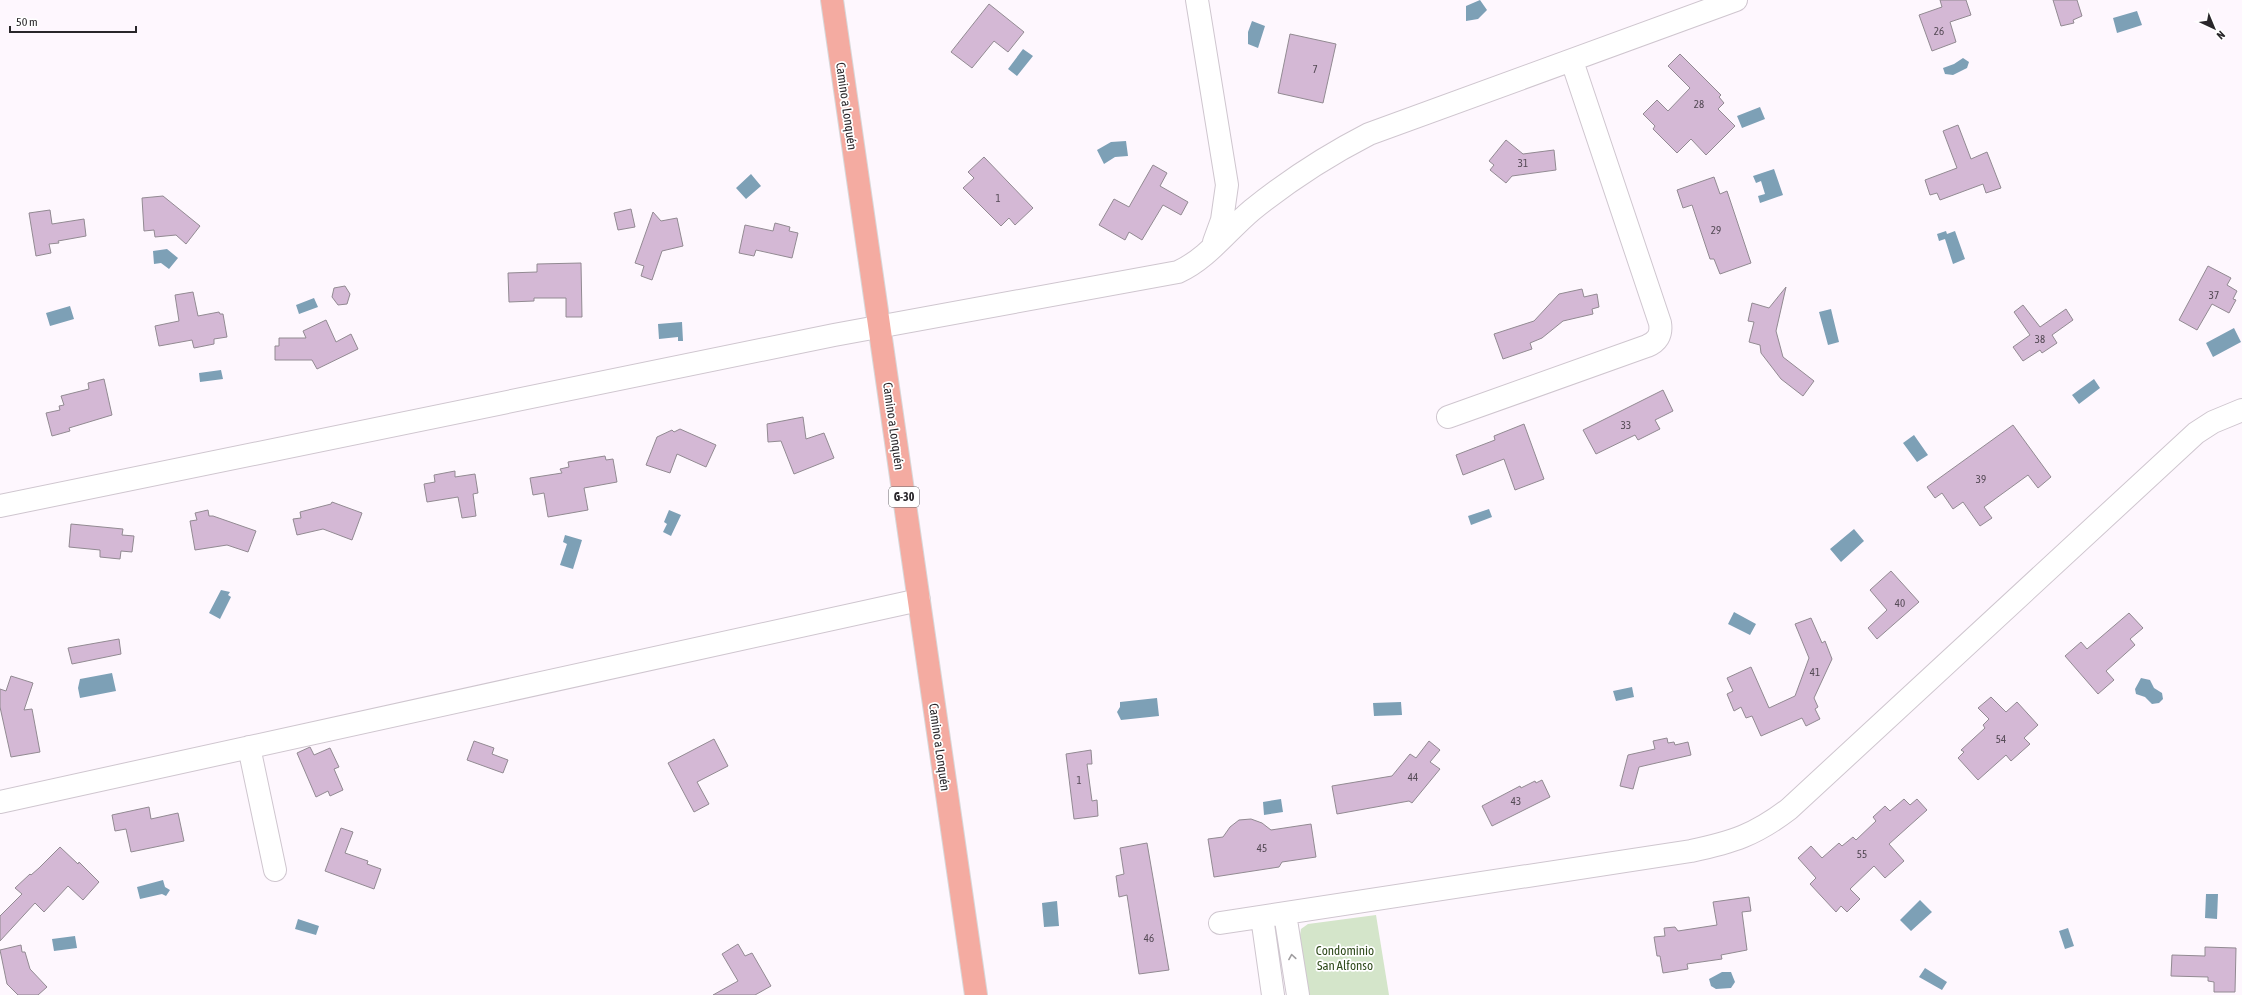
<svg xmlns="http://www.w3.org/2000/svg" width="2242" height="995" font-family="'Asap Condensed',sans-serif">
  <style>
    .green { fill: #d4e5ca }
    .water { fill: #7da0b6 }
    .building { fill: #d4b8d5; stroke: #928a92 }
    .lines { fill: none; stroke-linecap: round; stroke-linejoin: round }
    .minor-casing { stroke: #cfc6cf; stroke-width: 24 }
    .major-casing { stroke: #d8d8d9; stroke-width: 24 }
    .minor { stroke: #fff; stroke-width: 22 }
    .major { stroke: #f4aba1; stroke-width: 22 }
    .oneway { stroke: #9f9d9f }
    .labels { text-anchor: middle; stroke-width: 3.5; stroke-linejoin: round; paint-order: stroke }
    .number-label { font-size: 11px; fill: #544a55 }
    .shield { fill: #fff; stroke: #69676a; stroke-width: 1 }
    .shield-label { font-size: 12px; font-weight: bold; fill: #29262a }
    .street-label { font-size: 13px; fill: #29262a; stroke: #fff }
    .park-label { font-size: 13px; fill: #314c1d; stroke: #fff }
  </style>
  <rect width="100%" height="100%" fill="#fef7fe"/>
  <!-- green -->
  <path class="green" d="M1376 915 1389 995H1309L1300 935 1301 929 1308 924Z"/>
  <!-- water -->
  <path class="water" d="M1480 0 1487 10 1478 19 1466 21V6Z
    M2137 11 2142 25 2117 33 2113 18Z
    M1252 21 1265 26 1258 48 1248 44V32Z
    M1023 49 1033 56 1017 76 1008 69Z
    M1963 58 1969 62 1967 68 1953 75 1945 74 1943 68 1954 64Z
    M1760 107 1765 119 1742 128 1737 116Z
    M1126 141 1128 156 1115 157 1104 164 1097 150 1111 142Z
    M1774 169 1783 195 1760 203 1758 196 1765 194 1761 181 1756 183 1753 176Z
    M751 174 761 186 746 199 736 188Z
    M1946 231 1947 234 1955 231 1965 259 1953 264 1945 239 1939 241 1937 234Z
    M167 249 178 258 169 269 161 263 154 264 153 251Z
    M314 298 318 307 299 314 296 305Z
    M70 306 74 319 50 326 46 313Z
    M1831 309 1839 342 1828 345 1819 312Z
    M682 322 683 341H678V337L659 339 658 324Z
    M2234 328 2241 342 2213 357 2206 343Z
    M221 370 223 379 200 382 199 373Z
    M2094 379 2100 388 2079 404 2072 395Z
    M1914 435 1928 455 1917 462 1903 443Z
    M1489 509 1492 517 1471 525 1468 516Z
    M669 510 681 515 671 536 663 532 667 524 664 522Z
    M1854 529 1864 541 1841 562 1830 549Z
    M565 535 582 540 573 569 560 565 567 544 563 542Z
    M221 590 230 592 228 595 231 597 220 619 209 613Z
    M1734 612 1756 624 1750 635 1728 624Z
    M112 673 116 691 80 698 78 688 80 679Z
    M2141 678 2150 680 2154 688 2162 693 2163 699 2159 703 2152 704 2145 697 2136 694 2135 689Z
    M1632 687 1634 697 1616 701 1613 691Z
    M1157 698 1159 716 1121 720 1117 712 1120 707V702Z
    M1401 702 1402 715 1374 716 1373 703Z
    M1281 799 1283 812 1264 815 1263 802Z
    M163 880 165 887 170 890 166 896 162 894 140 899 137 887Z
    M2206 894H2218L2217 919 2205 918Z
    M1920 900 1932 912 1911 931 1900 920Z
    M1057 901 1059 926 1044 927 1042 903Z
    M298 919 319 926 316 935 295 929Z
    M2068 928 2074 946 2065 949 2059 931Z
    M75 936 77 948 54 951 52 939Z
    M1925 968 1947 982 1942 990 1919 977Z
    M1722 972H1731L1735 982 1731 988 1716 989 1711 986 1709 979Z"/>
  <!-- building -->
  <path class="building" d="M1940 0H1966L1971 15 1950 22 1956 42 1932 51 1919 15 1942 7Z
    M2053 0H2077L2082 16 2073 20 2074 23 2061 26Z
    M989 4 1024 32 1008 52 994 41 972 68 951 52Z
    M1290 34 1336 44 1323 103 1278 93Z
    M1680 54 1721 95 1719 97 1724 103 1718 109 1735 126 1706 155 1691 139 1677 153 1653 129 1655 126 1643 114 1657 100 1668 111 1690 88 1668 66Z
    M1958 125 1971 159 1987 152 2001 188 1986 193 1983 184 1940 200 1937 193 1930 195 1925 180 1957 168 1943 131Z
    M1506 140 1523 154 1554 150 1556 170 1512 176 1506 183 1490 170 1494 165 1489 161Z
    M984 157 1033 208 1015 225 1009 218 1001 226 963 188 974 178 968 172Z
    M1153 165 1167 173 1160 186 1188 202 1181 215 1163 205 1142 240 1129 232 1125 240 1099 225 1114 199 1129 207Z
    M1714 177 1720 194 1727 191 1751 263 1720 274 1714 259H1710L1692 205 1683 208 1677 190Z
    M163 196 200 226 186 244 176 235 155 237 154 230 144 231 142 198Z
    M631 209 635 227 618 230 614 213Z
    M50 210 52 224 84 219 86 236 58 241 59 243 49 244 51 253 36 256 29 213Z
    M653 212 661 221 677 218 683 246 662 251 652 280 641 276 644 266 635 263Z
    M775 223 790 227 789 231 798 233 792 258 756 250 754 256 739 253 745 225 773 231Z
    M581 263 582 317H566V298H534V301L509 302 508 273 537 272V264Z
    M2208 266 2231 278 2227 285 2237 291 2233 299 2236 300 2229 313 2212 304 2197 330 2179 320Z
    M345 286 350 294 347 304 338 305 332 297 334 288Z
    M1786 287 1776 331 1783 357 1814 381 1803 396 1781 379 1761 353 1760 345 1749 342 1754 322 1748 321 1752 303 1769 308Z
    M1582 289 1584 297 1597 294 1599 307 1592 309 1593 314 1563 321 1542 338 1530 343 1532 349 1503 359 1494 334 1534 321 1559 294Z
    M193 292 198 316 219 312 220 314H223L227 337 214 339V344L194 348 192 340 159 346 155 326 179 321 175 295Z
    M2023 305 2040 327 2066 309 2073 320 2052 335 2057 343 2042 353 2040 350 2023 361 2013 347 2030 335 2014 312Z
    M326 320 336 342 351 334 358 349 317 369 312 360H275V346H279V338H306L303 331Z
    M104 379 112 415 69 428 70 431 52 436 46 413 60 410 59 406 64 405 61 396 89 389 88 383Z
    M1663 390 1673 411 1655 420 1660 429 1638 440 1635 435 1596 454 1583 430Z
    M803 417 806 439 824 433 834 458 794 474 781 441 768 442 767 424Z
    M1524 424 1544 479 1515 490 1504 459 1463 475 1456 455 1495 440 1494 436Z
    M2013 425 2051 477 2038 488 2028 475 1984 507 1992 518 1980 526 1963 502 1953 509 1942 493 1935 498 1927 487Z
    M680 429 716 445 706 467 677 454 670 473 646 465 657 437 672 430 674 432Z
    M605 456 606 460 613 459 617 482 584 488 588 510 548 517 544 493 533 495 530 478 562 473 560 469 569 467 568 462Z
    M455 471V477L475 474 478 493 473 494 476 516 462 518 458 497 427 502 424 484 435 482 434 475Z
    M332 502 362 513 352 540 323 529 297 535 293 519 301 518 300 512 331 504Z
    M208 510 209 516H213L256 531 248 552 227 545 195 550 190 521 197 520 195 513Z
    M71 524 123 529 122 535 134 536 132 552 121 551 120 559 100 557V550L69 547Z
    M1891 571 1919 602 1877 639 1868 628 1887 610 1870 590Z
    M2129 613 2143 628 2130 639 2135 645 2106 671 2114 680 2098 694 2065 656 2081 642 2087 649Z
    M1811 618 1822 643 1825 641 1832 659 1814 698 1818 707 1815 709 1820 719 1806 726 1802 718 1761 736 1752 716 1746 718 1741 707 1734 711 1727 694 1733 691 1727 678 1751 667 1769 708 1795 696 1809 658 1795 624Z
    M119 639 121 654 72 664 68 648Z
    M11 676 33 683 24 710 32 709 40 752 11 757 0 707V689L6 691Z
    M1991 697 2006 712 2017 702 2038 725 2024 738 2030 744 2011 761 2006 755 1978 780 1958 758 1964 752 1961 750 1985 728 1983 725 1989 719 1978 708Z
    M1667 738 1668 743 1674 742 1675 745 1688 742 1691 755 1639 767 1633 789 1620 786 1628 755 1655 749 1653 741Z
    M714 739 728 766 697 782 709 804 694 812 668 763Z
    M474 741 494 748 492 754 508 760 503 773 467 760Z
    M1429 741 1440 750 1430 762 1440 769 1412 803 1409 801 1337 814 1332 786 1392 776 1410 754 1416 758Z
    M310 747 314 755 330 748 339 767 334 769 343 790 330 796 328 791 316 797 297 753Z
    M1091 750 1092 764H1087L1092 801 1097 800 1098 816 1074 819 1066 754Z
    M1542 780 1550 797 1492 826 1482 806 1520 786 1521 788 1535 781 1536 783Z
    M1904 799 1910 805 1917 799 1927 810 1889 844 1904 861 1885 878 1874 866 1850 889 1860 899 1847 912 1841 906 1836 912 1810 884 1816 878 1798 858 1811 846 1822 858 1839 843 1842 846 1853 837 1856 840 1876 821 1873 817 1885 806 1890 811Z
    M149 807 151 819 178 813 184 841 131 852 126 829 115 831 112 815Z
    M1251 819 1262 823 1271 830 1311 824 1316 857 1282 862 1279 867 1214 877 1208 839 1223 837 1230 827 1239 820Z
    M341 828 353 832 345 853 368 861 367 864 381 869 374 889 325 871Z
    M1147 843 1169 970 1139 974 1127 895 1119 897 1116 876 1124 874 1120 848Z
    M60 847 78 864 79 862 99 882 83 900 68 886 44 912 35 903 0 941V916L22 894 15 888 30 874 31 875 39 868Z
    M1749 897 1751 911 1742 912 1747 950 1721 955 1722 959 1687 964 1688 969 1663 973 1660 956H1657L1654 937 1665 936 1664 928 1675 927 1678 931 1717 925 1713 902Z
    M738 944 745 956 752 953 771 986 755 995H713L738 981 722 954Z
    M21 945 22 952H25L30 969 47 987 38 995H18L7 984 0 950Z
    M2205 947 2236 948 2235 992H2214V982L2208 981V977L2171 976 2172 955 2205 956Z"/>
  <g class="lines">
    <defs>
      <path id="minor" d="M1197 0 1227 185 1222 220 1214 242
        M1448 417 1647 346C1657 342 1662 335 1660 323L1572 61
        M0 506 834 335 1178 272C1207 259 1228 230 1252 210 1288 181 1328 155 1369 134L1736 0
        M249 747 275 870
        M0 802 919 600
        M1285 914 1298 995
        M1262 917 1273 995
        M1220 923 1691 851C1733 842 1755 835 1789 809L2196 433 2213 422 2242 410"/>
      <path id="major" d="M832 0 976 995"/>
    </defs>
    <!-- minor casing -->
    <use href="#minor" class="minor-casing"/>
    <!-- major casing -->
    <use href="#major" class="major-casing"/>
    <!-- minor -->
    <use href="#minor" class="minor"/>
    <!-- major -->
    <use href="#major" class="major"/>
  </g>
  <!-- one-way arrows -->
  <defs><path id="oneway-chevron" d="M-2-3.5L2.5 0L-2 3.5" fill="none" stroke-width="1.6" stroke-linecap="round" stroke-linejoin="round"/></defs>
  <use class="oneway" href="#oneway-chevron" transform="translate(1292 957) rotate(-99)"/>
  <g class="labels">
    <!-- number labels -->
    <g class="number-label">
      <text x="1939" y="35">26</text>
      <text x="1315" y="73">7</text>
      <text x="1699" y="108">28</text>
      <text x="1523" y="167">31</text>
      <text x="998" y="202">1</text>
      <text x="1716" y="234">29</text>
      <text x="2214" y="299">37</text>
      <text x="2040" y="343">38</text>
      <text x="1626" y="429">33</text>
      <text x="1981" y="483">39</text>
      <text x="1900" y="607">40</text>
      <text x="1815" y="676">41</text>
      <text x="2001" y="743">54</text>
      <text x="1413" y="781">44</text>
      <text x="1079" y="784">1</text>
      <text x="1516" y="805">43</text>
      <text x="1262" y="852">45</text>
      <text x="1862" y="858">55</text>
      <text x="1149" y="942">46</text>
    </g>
    <!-- shield labels -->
    <rect class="shield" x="889" y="487" width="30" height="20" rx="3"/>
    <g class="shield-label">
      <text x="904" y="501">G-30</text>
    </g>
    <!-- street labels -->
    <g class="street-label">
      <text transform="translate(847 106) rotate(82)" y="5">Camino a Lonquén</text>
      <text transform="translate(894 426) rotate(82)" y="5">Camino a Lonquén</text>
      <text transform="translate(940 747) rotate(82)" y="5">Camino a Lonquén</text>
    </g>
    <!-- park labels -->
    <g class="park-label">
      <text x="1345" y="955">Condominio<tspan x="1345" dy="15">San Alfonso</tspan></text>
    </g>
  </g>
  <!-- north arrow -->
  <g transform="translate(2214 28) rotate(136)" stroke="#ffffff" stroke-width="3" paint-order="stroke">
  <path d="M0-3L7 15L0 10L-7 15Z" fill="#29262a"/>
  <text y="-6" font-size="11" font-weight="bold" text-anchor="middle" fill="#29262a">N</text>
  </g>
  <!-- scale -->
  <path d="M10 26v6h126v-6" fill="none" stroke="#29262a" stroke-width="2"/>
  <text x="16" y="26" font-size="12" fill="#29262a" stroke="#ffffff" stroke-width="3" paint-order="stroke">50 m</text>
</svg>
